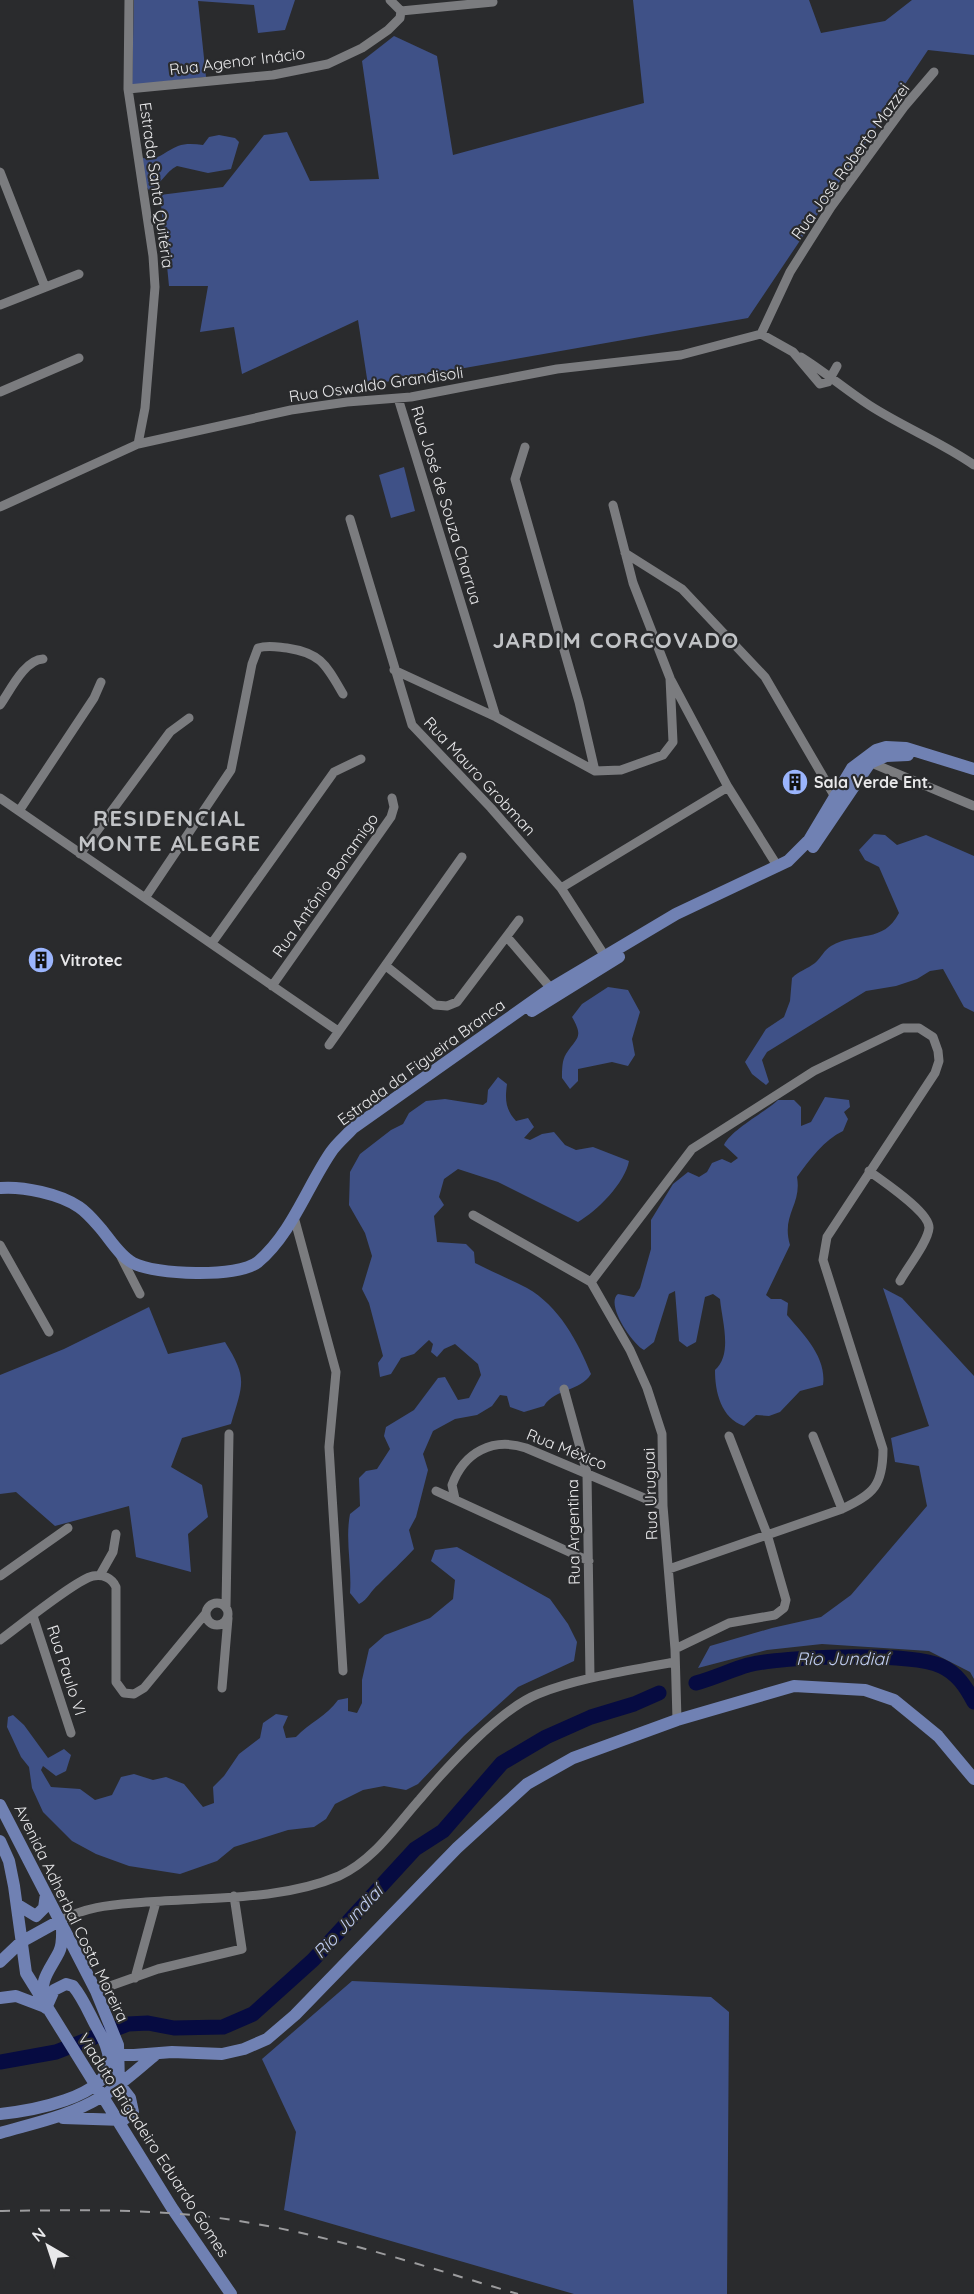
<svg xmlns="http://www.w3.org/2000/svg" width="974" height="2294" font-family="Quicksand,sans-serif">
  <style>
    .green { fill: #3f5187 }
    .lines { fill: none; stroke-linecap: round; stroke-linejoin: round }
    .river { stroke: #060b41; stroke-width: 15 }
    .minor { stroke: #7b7c7f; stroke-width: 9 }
    .major { stroke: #7081b3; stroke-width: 12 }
    .rail { stroke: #9c9c9e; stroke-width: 2; stroke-dasharray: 10 10; stroke-linecap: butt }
    .labels { text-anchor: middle; stroke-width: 4.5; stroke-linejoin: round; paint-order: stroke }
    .street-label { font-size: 16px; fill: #e8e8ea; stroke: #2a2b2d }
    .poi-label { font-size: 16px; font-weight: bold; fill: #e8e8ea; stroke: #2a2b2d; text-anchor: start }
    .water-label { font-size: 18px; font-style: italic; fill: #c1cef2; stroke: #2a2b2d }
    .district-label { font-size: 22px; font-weight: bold; letter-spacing: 1.5px; fill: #c1c3c6; stroke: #2a2b2d }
  </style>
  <rect width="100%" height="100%" fill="#2a2b2d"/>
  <!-- green -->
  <path class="green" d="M134 0H295L285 30 258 33 254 5 198 1 206 77 132 85Z
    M633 0H809L821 33 885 21 912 0H974V55L928 50 748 318 368 385 358 320 242 374 234 327 200 332 208 286H169L160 195 223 187 264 135 287 132 310 181 379 179 362 61 394 36 437 56 453 155 644 103Z
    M219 135 235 138 239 142 231 169 208 173 177 166C165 172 161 185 149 190L145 185 141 157C155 164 165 151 178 146 186 143 195 144 203 145L209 137Z
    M404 467 415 511 391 518 379 475Z
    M874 834 885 835 897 845 926 835 974 856V1012L964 1007 943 969 930 971 917 979 896 986 866 991 767 1052 762 1060 769 1082 766 1085 752 1074 745 1062 766 1029 784 1017 790 1001 792 978C799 971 807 969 815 963 821 958 824 950 831 946 857 931 883 944 899 913L879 867 865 860 859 850Z
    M608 987 628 990 640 1012 632 1039 635 1055 628 1066 612 1062 578 1069V1081L570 1089 562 1078C562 1070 562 1060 566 1054 577 1037 584 1038 572 1017L582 1004Z
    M498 1077 507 1084C505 1099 505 1109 516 1121L528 1118 534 1127 524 1138 530 1140 542 1134 554 1132 565 1145 576 1150 593 1147 629 1161C625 1183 597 1211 578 1222L498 1182 458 1169 444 1179 439 1197 444 1205 434 1216 437 1242 466 1244 474 1252 475 1263C492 1272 510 1279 527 1288 559 1306 578 1342 591 1374 580 1392 555 1388 544 1406L524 1412 510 1407 507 1396 500 1395 492 1406 477 1415 455 1419 433 1431 423 1454 428 1470 416 1517 409 1530 414 1549C402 1562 391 1572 379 1584 370 1591 369 1599 359 1604L350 1593C352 1566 345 1540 350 1514L360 1506 359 1478 366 1471 377 1469 390 1449 384 1436 386 1427 414 1410 438 1378 445 1377 458 1400 469 1398 481 1375 478 1364 455 1344 444 1349 437 1357 431 1352 433 1344 429 1340 414 1354 401 1358 391 1374 380 1377 378 1363 383 1356 369 1303 362 1289 372 1256 365 1233 349 1205 350 1172 360 1154 391 1130 403 1124 409 1113 426 1101 445 1099 483 1105 487 1102 488 1090Z
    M825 1097 849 1100 850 1107 844 1112 848 1119 843 1131C824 1140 810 1159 797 1177 802 1205 781 1215 790 1245L766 1295 771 1299H781L788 1303 787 1315C803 1334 827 1357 823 1385L800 1391 780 1412 769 1416 756 1415 744 1426C721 1418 715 1392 715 1370 733 1354 722 1321 720 1299L713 1294 705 1297 696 1342 687 1347 679 1341 675 1291 669 1294 654 1342 644 1350C632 1344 605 1304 618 1294L634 1297 640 1288 651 1249V1220L673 1184 688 1172 699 1177 707 1172 712 1163 722 1159 731 1163 738 1158 724 1145C731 1130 764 1113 778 1100H794L801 1107V1126L811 1122Z
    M883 1288 902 1298 974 1376V1679L970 1672 929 1651 822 1644 767 1650 698 1668 710 1646 772 1628 821 1617 851 1595 927 1506 919 1466 895 1462 891 1438 929 1426Z
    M149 1307 168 1354 225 1342C248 1379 243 1383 231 1424L182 1438 171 1467 202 1485 208 1517 188 1534 191 1572 136 1557 129 1506 55 1526 16 1492 0 1494V1375L64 1349Z
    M457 1547 550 1599 568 1624 577 1642 574 1661 518 1687 464 1736 418 1784 406 1790 384 1786 363 1790 335 1804 326 1819 314 1827 288 1830 234 1847 217 1861 180 1874 129 1866 96 1854 72 1841 43 1812 32 1788 29 1767 21 1757 7 1727 8 1717 13 1715 24 1725 48 1758 64 1749 71 1755 66 1771 56 1776 43 1766 41 1770 51 1787 80 1789 95 1800 112 1795 121 1777 134 1774 153 1780 166 1777 184 1784 203 1807 214 1803 213 1787 224 1776 239 1754 260 1738 263 1723 276 1714 288 1716 283 1727 286 1738 296 1737C309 1723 327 1716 338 1700L348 1698V1711L357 1713 362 1703V1680L369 1649 385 1635 430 1618 453 1599 455 1580 431 1561 435 1550Z
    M352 1981 711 1997 729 2012 727 2294H574L284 2210 296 2132 262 2059Z"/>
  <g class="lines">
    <!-- river -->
    <path class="river" d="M696 1683C714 1678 731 1670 748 1665 784 1656 908 1652 941 1666 957 1673 966 1687 974 1702
      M0 2062 56 2052 128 2024 148 2023 174 2028 223 2027 253 2014 313 1960 415 1849 443 1831 502 1763 546 1737 591 1717 634 1704 659 1693"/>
    <!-- minor -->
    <path class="minor" d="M129 0 128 89 153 256 155 287 145 408 138 444
      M390 0 401 11
      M401 11 493 2
      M128 89 273 75 328 64 362 48 388 30 400 18 401 11
      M0 172 45 287
      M0 305 79 274
      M761 334 790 272 831 207 904 107 934 72
      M801 357C825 372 846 390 869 405 903 427 941 442 974 465
      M0 392 79 358
      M398 398 496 717
      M525 447 515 479 579 702 595 771
      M0 507 138 444 291 410 347 402 411 397 557 369 681 355 761 334 793 352 820 384 828 382 837 366
      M350 519 412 725 491 808 561 888 608 961
      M625 553 682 589 765 677 835 797
      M394 670 496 717 595 771 621 770 663 755 673 742 670 678 633 583 613 505
      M671 680 728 787 778 867
      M0 705C10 691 24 660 43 659
      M867 761 974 806
      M0 798 338 1031
      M19 811 94 698 101 682
      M80 854 170 732 189 718
      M561 888 728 787
      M145 898 231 770 252 664 258 648C268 645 276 647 287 648 321 653 326 665 343 694
      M507 937 554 992
      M212 943 334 772 361 759
      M386 966 435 1005 447 1006 457 1002 519 920
      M272 986 391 817 394 807 392 798
      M329 1045 462 857
      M869 1171C882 1181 930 1212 929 1228 928 1242 907 1268 900 1281
      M473 1215 591 1282
      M294 1217 336 1372 329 1447 343 1671
      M0 1245 49 1332
      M119 1253 140 1294
      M591 1282 692 1149 814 1071 903 1028H919L933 1037 938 1051 939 1061 935 1073 827 1237 823 1260 883 1449C883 1485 874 1494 842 1509L669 1569
      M591 1282 630 1350 647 1388 662 1434 663 1506 675 1649 677 1720
      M564 1389 587 1473 590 1678
      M813 1436 842 1509
      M436 1491 589 1561
      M455 1499 452 1485C464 1452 493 1437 526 1448L663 1506
      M100 1575 113 1552 116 1534
      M0 1576 68 1528
      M206 1614a11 11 0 1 1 22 0a11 11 0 1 1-22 0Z
      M226 1607 229 1434
      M33 1616 71 1733
      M0 1640C18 1627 77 1579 93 1576 103 1574 112 1578 116 1587V1682L124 1693 134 1694 144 1688 206 1613
      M675 1649 729 1623 775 1615 784 1608 786 1600 767 1534 729 1436
      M222 1688 228 1618
      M59 1921C90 1905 113 1905 146 1902 209 1897 280 1901 339 1876 373 1861 396 1826 420 1799 447 1767 500 1709 538 1694 581 1677 629 1671 674 1662
      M135 1978 156 1902
      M96 1991 158 1969 242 1949 234 1896"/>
    <!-- major -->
    <path class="major" d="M813 847 870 763 886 756 908 755
      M532 1011 619 957
      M0 1188C23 1186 60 1194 79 1207 88 1213 95 1222 102 1230 111 1241 120 1256 133 1263 155 1275 238 1278 258 1262 292 1233 307 1187 331 1152 337 1143 346 1136 353 1128L550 989 676 914 788 861 809 840 852 768 876 750 886 747 906 748 974 769
      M0 1805 96 1991 118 2045 119 2084
      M0 1841 9 1861 14 1886 26 1973 172 2208 231 2294
      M18 1905 36 1916 44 1908 46 1894
      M0 1962 21 1942 59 1921
      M0 1998 16 1996 45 2007
      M44 2001C39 1979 50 1970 59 1952 63 1944 62 1935 62 1927
      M108 2048 120 2055H134L172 2052 222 2054 244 2049 267 2039 295 2015 457 1848 527 1784 573 1758 677 1720 794 1686 865 1690 894 1700 921 1722 938 1736 974 1779
      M0 2114C28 2111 109 2098 109 2061 109 2048 102 2037 96 2026 89 2013 83 1998 73 1986L66 1984 54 1990 46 2008
      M63 2118 123 2120 133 2112 130 2098 119 2084
      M0 2133C34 2123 70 2116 101 2097 121 2085 139 2068 156 2054"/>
    <!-- rail -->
    <path class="rail" d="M0 2211C82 2210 164 2208 245 2222 338 2237 429 2268 518 2294"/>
  </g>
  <!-- icons -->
  <defs>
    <symbol id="building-disc" viewBox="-11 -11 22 22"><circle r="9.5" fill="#9bb5fd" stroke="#2a2b2d"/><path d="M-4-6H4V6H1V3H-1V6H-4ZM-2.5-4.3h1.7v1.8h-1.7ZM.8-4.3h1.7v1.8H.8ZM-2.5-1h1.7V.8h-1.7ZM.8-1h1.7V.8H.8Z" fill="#111"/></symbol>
  </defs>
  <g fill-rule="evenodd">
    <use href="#building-disc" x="780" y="767" width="30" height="30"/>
    <use href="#building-disc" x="26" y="945" width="30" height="30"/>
  </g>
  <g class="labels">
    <!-- street labels -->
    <g class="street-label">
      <text transform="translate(237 61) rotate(-7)" y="6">Rua Agenor Inácio</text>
      <text transform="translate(850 161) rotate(-54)" y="6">Rua José Roberto Mazzei</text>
      <text transform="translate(157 185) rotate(82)" y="6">Estrada Santa Quitéria</text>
      <text transform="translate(376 384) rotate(-8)" y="6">Rua Oswaldo Grandisoli</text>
      <text transform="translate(447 505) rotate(73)" y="6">Rua José de Souza Charrua</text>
      <text transform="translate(480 776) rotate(47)" y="6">Rua Mauro Grobman</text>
      <text transform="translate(325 885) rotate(-55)" y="6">Rua Antônio Bonamigo</text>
      <text transform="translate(421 1062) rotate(-36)" y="6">Estrada da Figueira Branca</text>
      <text transform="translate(567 1449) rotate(22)" y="6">Rua México</text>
      <text transform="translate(650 1494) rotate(-92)" y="6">Rua Uruguai</text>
      <text transform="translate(573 1532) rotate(-91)" y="6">Rua Argentina</text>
      <text transform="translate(67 1670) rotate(72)" y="6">Rua Paulo VI</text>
      <text transform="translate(72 1913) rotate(64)" y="6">Avenida Adherbal Costa Moreira</text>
      <text transform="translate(154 2145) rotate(57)" y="6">Viaduto Brigadeiro Eduardo Gomes</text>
    </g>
    <!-- poi labels -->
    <g class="poi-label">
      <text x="814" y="788">Sala Verde Ent.</text>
      <text x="60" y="966">Vitrotec</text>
    </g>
    <!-- water labels -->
    <g class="water-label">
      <text x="842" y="1665">Rio Jundiaí</text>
      <text transform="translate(348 1922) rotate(-47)" y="6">Rio Jundiaí</text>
    </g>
    <!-- district labels -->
    <g class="district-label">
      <text x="616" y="648">JARDIM CORCOVADO</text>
      <text x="170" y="826">RESIDENCIAL<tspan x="170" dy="25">MONTE ALEGRE</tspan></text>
    </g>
  </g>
  <!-- north arrow -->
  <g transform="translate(48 2246) rotate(321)" stroke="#2a2b2d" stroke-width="4.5" paint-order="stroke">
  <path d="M0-4.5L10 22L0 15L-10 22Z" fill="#e8e8ea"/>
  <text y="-9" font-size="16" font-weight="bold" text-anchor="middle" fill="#e8e8ea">N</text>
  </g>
</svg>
